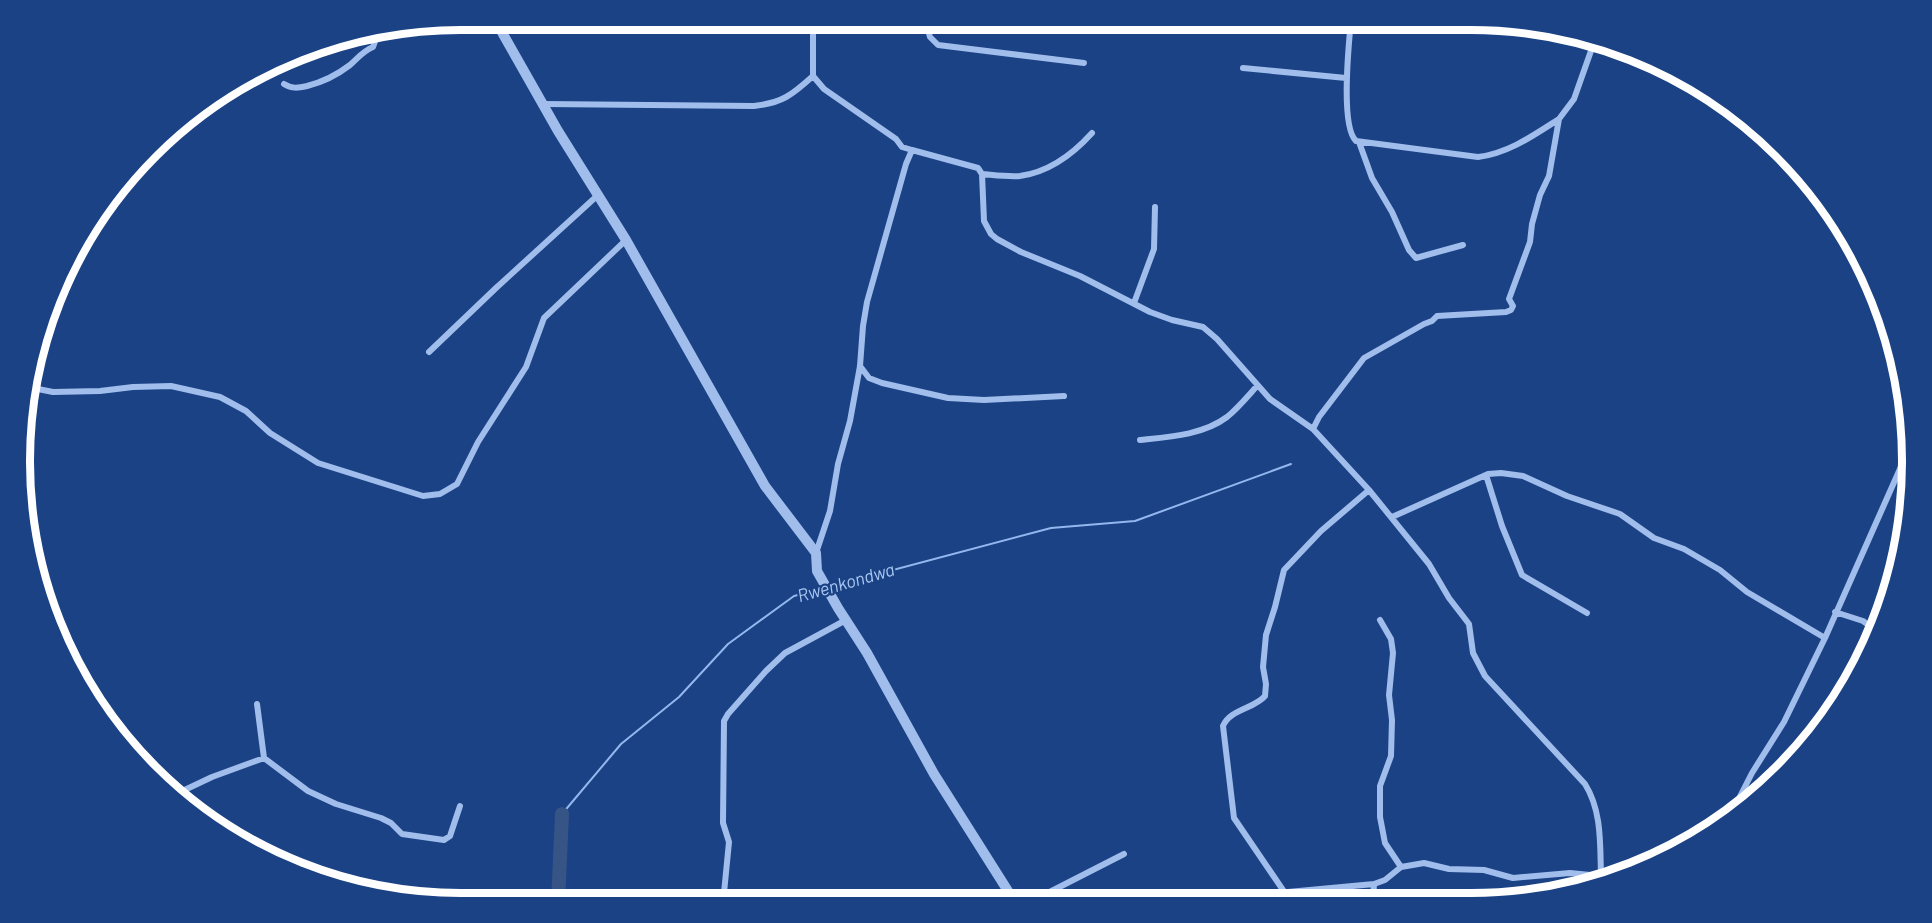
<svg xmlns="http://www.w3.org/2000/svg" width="1932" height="923" font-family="Barlow,sans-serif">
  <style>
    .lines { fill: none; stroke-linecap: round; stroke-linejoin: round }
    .stream { stroke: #93b7ee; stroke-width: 2 }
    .river { stroke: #365486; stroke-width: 14 }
    .minor { stroke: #a0bdec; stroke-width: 6 }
    .tertiary { stroke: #a0bdec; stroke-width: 10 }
    .labels { text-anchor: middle; stroke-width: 4.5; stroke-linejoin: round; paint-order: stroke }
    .water-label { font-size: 18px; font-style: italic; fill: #acc8f3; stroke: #1a4285 }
    .rim { fill: none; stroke: #fff; stroke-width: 8 }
  </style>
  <rect width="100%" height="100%" fill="#1a4285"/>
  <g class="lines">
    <!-- stream -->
    <path class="stream" d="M829 587 1051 528 1135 521 1291 464
      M562 814 621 744 679 697 728 644 794 596 824 588"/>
    <!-- river -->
    <path class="river" d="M558 903 562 814"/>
    <!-- minor -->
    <path class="minor" d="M813 20V76L824 89 896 139 902 147 912 150 906 164 867 302 863 326 860 366 850 421 838 464 830 511 816 553
      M925 20 930 37 938 45 1084 63
      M1351 20C1349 42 1340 126 1356 141L1478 157C1509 153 1534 135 1559 119
      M1455 20 1457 21
      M1243 68 1346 78
      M284 84C292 89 298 88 307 86 323 82 337 75 350 65 358 58 363 51 373 47L378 33
      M544 104 754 106C782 103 792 95 813 76
      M1359 142 1372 178 1392 212 1409 250 1416 258 1463 245
      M912 150 978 168 982 174 984 221 991 234 997 239 1021 252 1080 276 1150 312 1172 320 1203 327 1217 339 1270 399 1313 429 1369 490 1429 564 1449 598 1469 624 1473 653 1485 676 1585 784C1602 811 1600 844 1601 876
      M982 174C994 175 1008 177 1020 176 1050 172 1073 154 1092 133
      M1134 303 1154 249 1155 207
      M429 352 496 288 598 195
      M860 366 869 378 882 383 948 398 984 400 1064 396
      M28 387 53 392 100 391 133 387 171 386 220 397 246 411 270 433 318 463 423 496 440 494 457 484 478 442 526 367 544 318 626 240
      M1313 429 1319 417 1364 358 1424 324 1432 321 1437 316 1506 312 1511 310 1513 306 1509 299 1530 242 1532 224 1540 195 1549 176 1559 119 1574 99 1592 48 1597 40
      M1140 440C1169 437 1203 435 1227 417 1238 408 1247 397 1257 386
      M1486 475 1502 526 1522 575 1587 613
      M1392 517 1488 474 1501 473 1523 476 1567 496 1620 514 1654 538 1684 549 1720 570 1747 592 1825 638
      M1835 612 1863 621 1878 632
      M1380 620 1391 639 1393 653 1389 695 1392 720 1391 756 1380 786V817L1385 843 1401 867
      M257 704 264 758 308 791 336 804 381 818 391 823 402 834 444 840 450 836 460 806
      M174 795 212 777 264 758
      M1729 818 1752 773 1784 722 1825 638 1911 444
      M1285 893 1234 818 1223 726C1230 709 1254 709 1265 696L1266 684 1263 667 1266 635 1275 607 1284 570 1321 531 1369 490
      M1373 900 1374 884
      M1032 901 1124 854
      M1267 901 1280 894 1288 892 1374 884 1385 880 1401 867 1424 863 1449 869 1484 870 1513 878 1570 873 1611 877
      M723 903 729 842 723 823 724 721 728 714 766 671 785 653 846 620"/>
    <!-- tertiary -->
    <path class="tertiary" d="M495 20 558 131 626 240 765 486 816 553 817 571 838 608 867 653 934 774 1015 902"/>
  </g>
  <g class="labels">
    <!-- water labels -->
    <g class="water-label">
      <text transform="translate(846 583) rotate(-16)" y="6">Rwenkondwa</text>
    </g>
  </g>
  <!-- crop -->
  <path d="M0 0H1932V923H0ZM461 30H1471A431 431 0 0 1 1902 461V462A431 431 0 0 1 1471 893H461A431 431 0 0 1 30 462V461A431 431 0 0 1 461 30Z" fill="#1a4285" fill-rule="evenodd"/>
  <path class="rim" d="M461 30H1471A431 431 0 0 1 1902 461V462A431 431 0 0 1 1471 893H461A431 431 0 0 1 30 462V461A431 431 0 0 1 461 30Z"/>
</svg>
